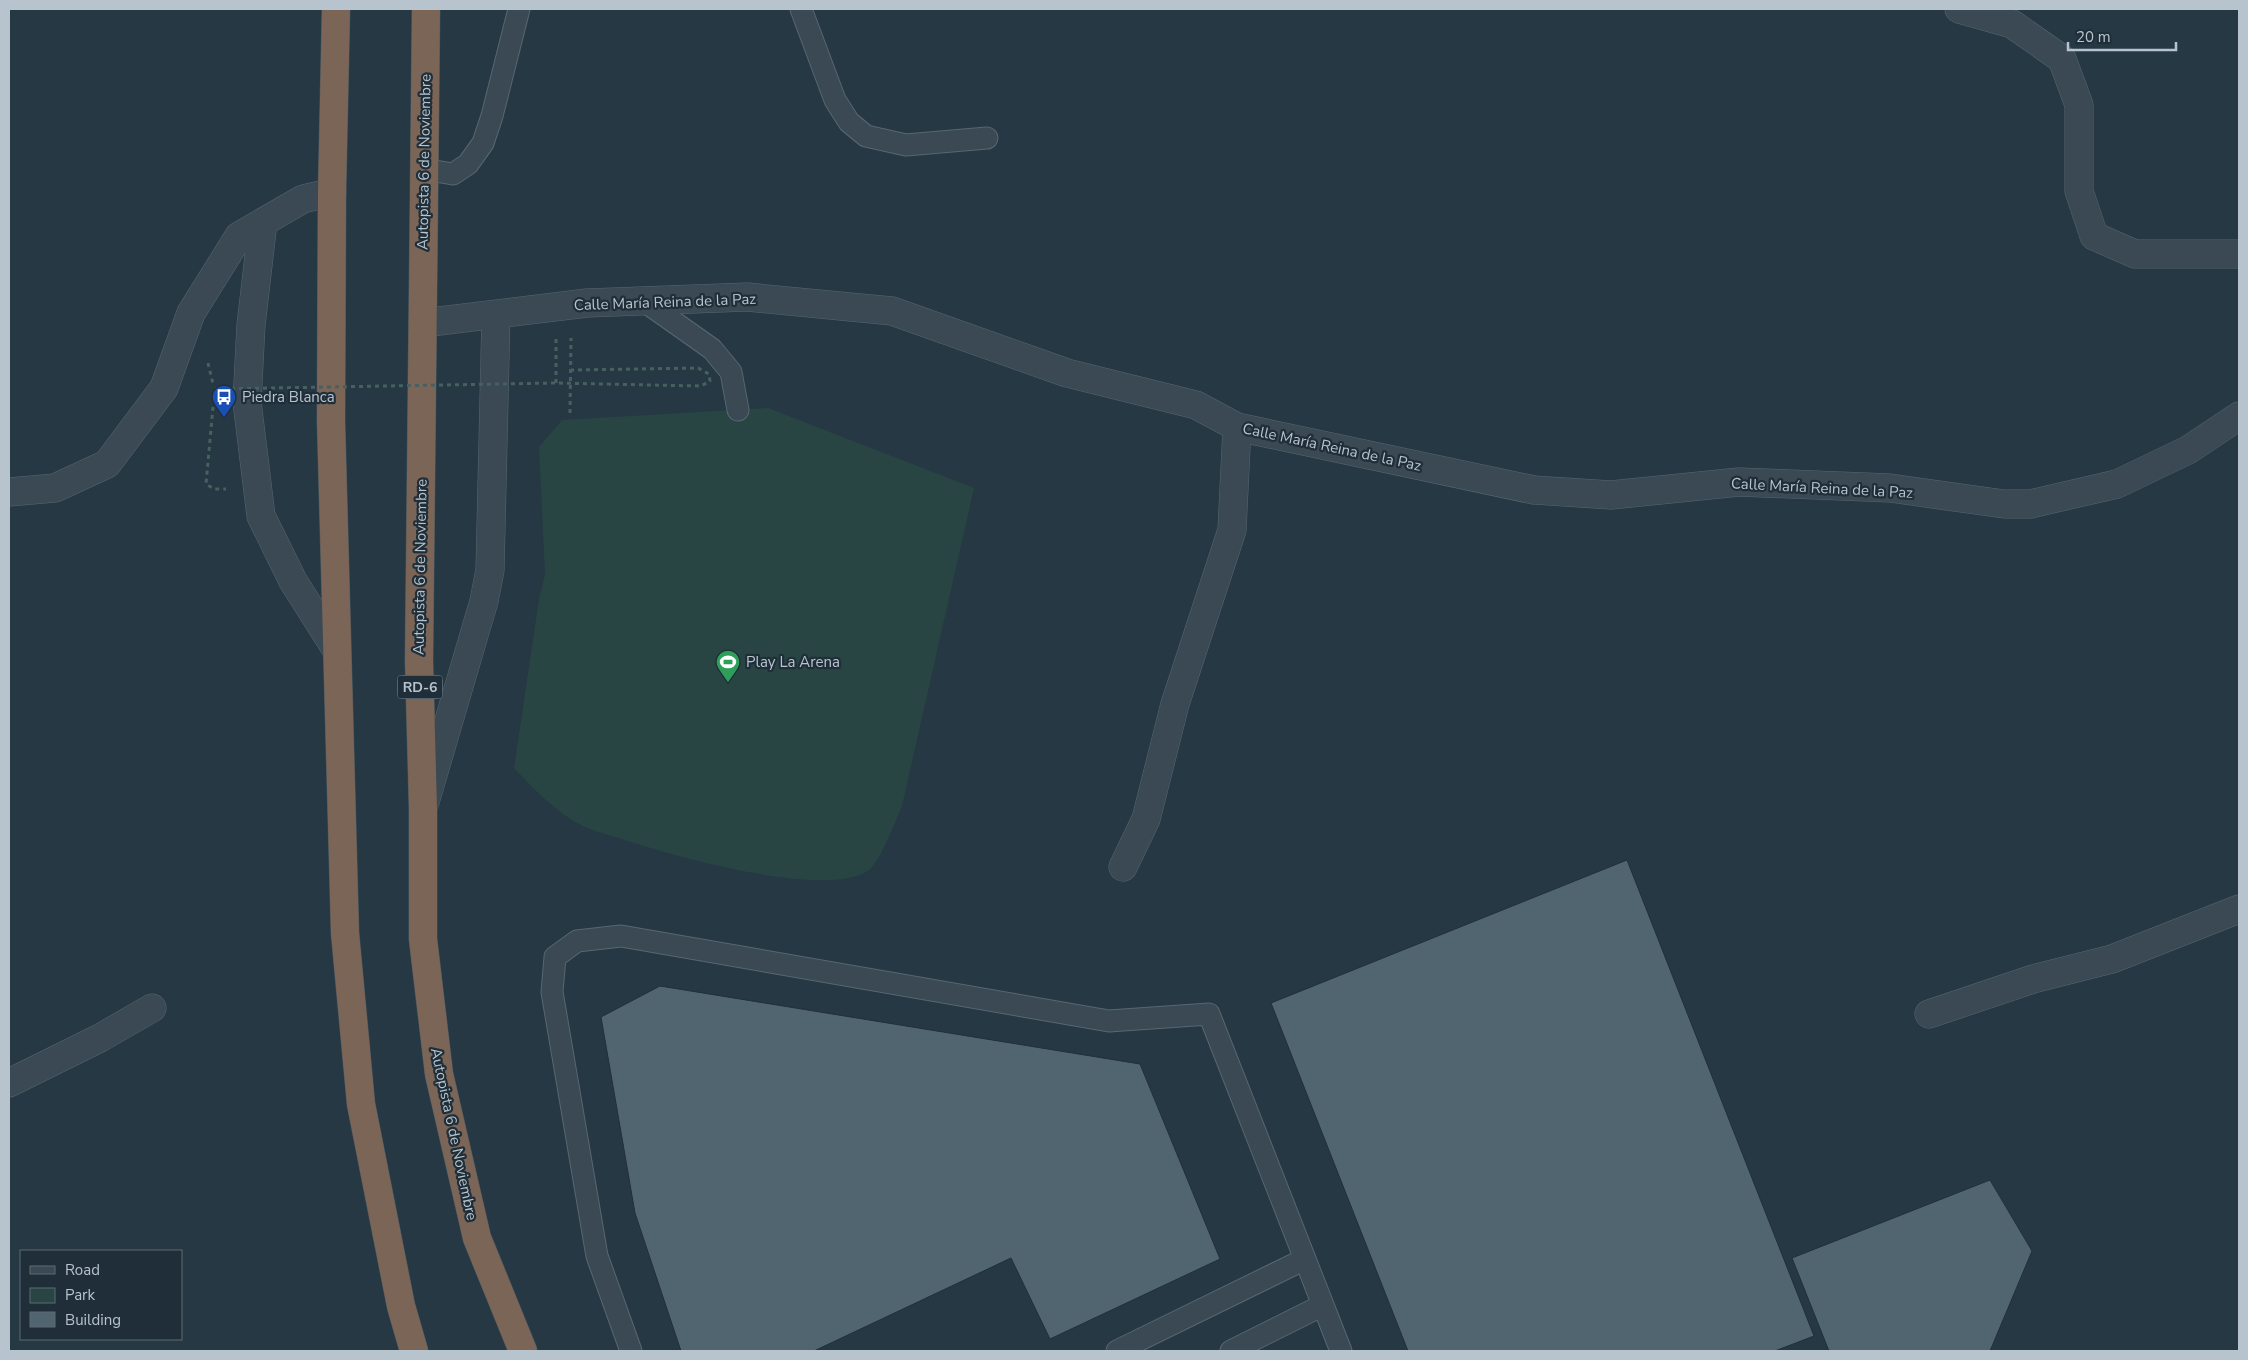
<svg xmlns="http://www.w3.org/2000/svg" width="2248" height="1360" font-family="'Nunito Sans',sans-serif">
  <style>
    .green { fill: #284543 }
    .building { fill: #516571; stroke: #21303b }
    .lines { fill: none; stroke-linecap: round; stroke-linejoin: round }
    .lane-casing { stroke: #586771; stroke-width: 23 }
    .street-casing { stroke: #586771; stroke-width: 29 }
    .highway-casing { stroke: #45545e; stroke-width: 29 }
    .path { stroke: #46615f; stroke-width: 3; stroke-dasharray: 4 4; stroke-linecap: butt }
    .lane { stroke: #3a4953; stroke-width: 21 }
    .street { stroke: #3a4953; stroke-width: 28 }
    .highway { stroke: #7a6557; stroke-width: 28 }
    .path-bridge { stroke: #46615f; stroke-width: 3; stroke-dasharray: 4 4; stroke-linecap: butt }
    .labels { text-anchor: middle; stroke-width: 4.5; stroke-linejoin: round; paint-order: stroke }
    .shield { fill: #1f2e39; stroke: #8997a1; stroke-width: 1 }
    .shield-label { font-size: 14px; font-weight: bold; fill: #b7c4cd }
    .street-label { font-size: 15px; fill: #b7c4cd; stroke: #1f2e39 }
    .poi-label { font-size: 15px; fill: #b7c4cd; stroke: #1f2e39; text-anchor: start }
  </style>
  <rect width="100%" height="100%" fill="#253844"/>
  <!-- green -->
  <path class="green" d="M768 408 974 488 902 806C895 821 880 865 866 872 819 898 674 856 622 839 610 835 595 832 583 826 555 812 535 790 514 768L539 599 545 575 539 447 562 420Z"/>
  <!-- building -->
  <path class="building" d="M1627 860 1814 1336 1775 1351H1408L1271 1003Z
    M660 986 1140 1064 1220 1259 1050 1339 1011 1258 814 1351H681L635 1213 601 1017Z
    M1990 1180 2032 1251 1990 1351H1829L1792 1258Z"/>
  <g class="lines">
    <defs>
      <path id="lane" d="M801 9 835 100 849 122 866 136 906 145 987 138
        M423 169 453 174 468 164 483 143 492 116 519 9
        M644 301 712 349 731 372 738 410
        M631 1351 597 1256 552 992 555 957 577 941 621 936 1109 1021 1209 1014 1341 1351
        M1117 1351 1305 1259
        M1231 1351 1323 1305"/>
      <path id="street" d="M1959 9 2012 24 2062 59 2079 105V191L2094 236 2135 254H2239
        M263 222 251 325 247 402 261 516 293 581 336 649
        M423 323 587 303 747 297 892 311 1067 373 1196 405 1237 427 1534 490 1611 495 1739 482 1890 488 2004 504H2030L2117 484 2188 450 2239 416
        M9 492 55 488 107 464 164 388 191 313 239 236 303 199 332 192
        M425 802 484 601 490 570 496 314
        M1123 867 1146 819 1175 704 1232 530 1237 427
        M1929 1014 2033 979 2112 959 2239 909
        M9 1083 100 1038 152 1008"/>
      <path id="highway" d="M336 9 332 192 331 421 345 933 361 1104 401 1306 414 1351
        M426 9 419 661 423 808V939L439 1074 477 1238 523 1351"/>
    </defs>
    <!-- lane casing -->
    <use href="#lane" class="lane-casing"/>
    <!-- street casing -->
    <use href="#street" class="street-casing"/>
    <!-- highway casing -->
    <use href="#highway" class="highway-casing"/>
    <!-- path -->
    <path class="path" d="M556 339V383
      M208 363 213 384
      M213 407 206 484 214 489H226
      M570 413 571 338"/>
    <!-- lane -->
    <use href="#lane" class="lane"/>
    <!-- street -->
    <use href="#street" class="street"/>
    <!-- highway -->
    <use href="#highway" class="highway"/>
    <!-- path-bridge -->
    <path class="path-bridge" d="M215 389 556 383 701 386 710 381 709 374 698 368 571 370"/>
  </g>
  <!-- icons -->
  <defs>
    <symbol id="bus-pin" viewBox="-11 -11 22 30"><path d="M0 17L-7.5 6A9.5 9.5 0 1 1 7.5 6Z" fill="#1a4fb4" stroke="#1f2e39"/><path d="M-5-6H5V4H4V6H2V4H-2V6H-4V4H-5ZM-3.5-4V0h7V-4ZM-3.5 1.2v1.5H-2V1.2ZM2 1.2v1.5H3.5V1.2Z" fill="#fff"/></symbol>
    <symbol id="stadium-pin" viewBox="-11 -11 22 30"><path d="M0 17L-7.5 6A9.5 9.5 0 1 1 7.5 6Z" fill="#2e9e5b" stroke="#1f2e39"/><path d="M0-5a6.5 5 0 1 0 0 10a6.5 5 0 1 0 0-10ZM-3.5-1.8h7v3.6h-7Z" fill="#fff"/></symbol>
  </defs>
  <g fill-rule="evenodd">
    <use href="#bus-pin" x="210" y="383" width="28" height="38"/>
    <use href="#stadium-pin" x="714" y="648" width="28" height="38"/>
  </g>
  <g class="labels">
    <!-- shield labels -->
    <rect class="shield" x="397.5" y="675.5" width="45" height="23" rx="4"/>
    <g class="shield-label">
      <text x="420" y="692">RD-6</text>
    </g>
    <!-- street labels -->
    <g class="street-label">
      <text transform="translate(424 162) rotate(-89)" y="5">Autopista 6 de Noviembre</text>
      <text transform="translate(665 302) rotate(-2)" y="5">Calle María Reina de la Paz</text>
      <text transform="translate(1332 447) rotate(12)" y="5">Calle María Reina de la Paz</text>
      <text transform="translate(1822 488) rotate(3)" y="5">Calle María Reina de la Paz</text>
      <text transform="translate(420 567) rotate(-89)" y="5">Autopista 6 de Noviembre</text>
      <text transform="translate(454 1134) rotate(78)" y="5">Autopista 6 de Noviembre</text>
    </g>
    <!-- poi labels -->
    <g class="poi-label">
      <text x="242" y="402">Piedra Blanca</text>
      <text x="746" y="667">Play La Arena</text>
    </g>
  </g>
  <!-- border -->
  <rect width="2248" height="1360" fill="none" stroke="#b7c4cd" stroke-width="20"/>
  <!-- legend -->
  <rect x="20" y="1250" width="162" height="90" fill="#1f2e39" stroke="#5c6a74"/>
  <rect x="30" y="1266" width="25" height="8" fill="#3a4953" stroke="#5c6a74"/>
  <text x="65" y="1275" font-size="15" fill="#b7c4cd">Road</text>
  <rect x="30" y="1288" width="25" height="15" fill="#284543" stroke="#5c6a74"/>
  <text x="65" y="1300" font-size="15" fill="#b7c4cd">Park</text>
  <rect x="30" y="1312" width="25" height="15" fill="#516571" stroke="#5c6a74"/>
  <text x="65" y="1325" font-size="15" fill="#b7c4cd">Building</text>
  <!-- scale -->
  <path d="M2068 42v8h108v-8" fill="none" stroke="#b7c4cd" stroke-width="2.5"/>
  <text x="2076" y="42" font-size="15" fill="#b7c4cd" stroke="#1f2e39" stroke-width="4" paint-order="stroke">20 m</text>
</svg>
